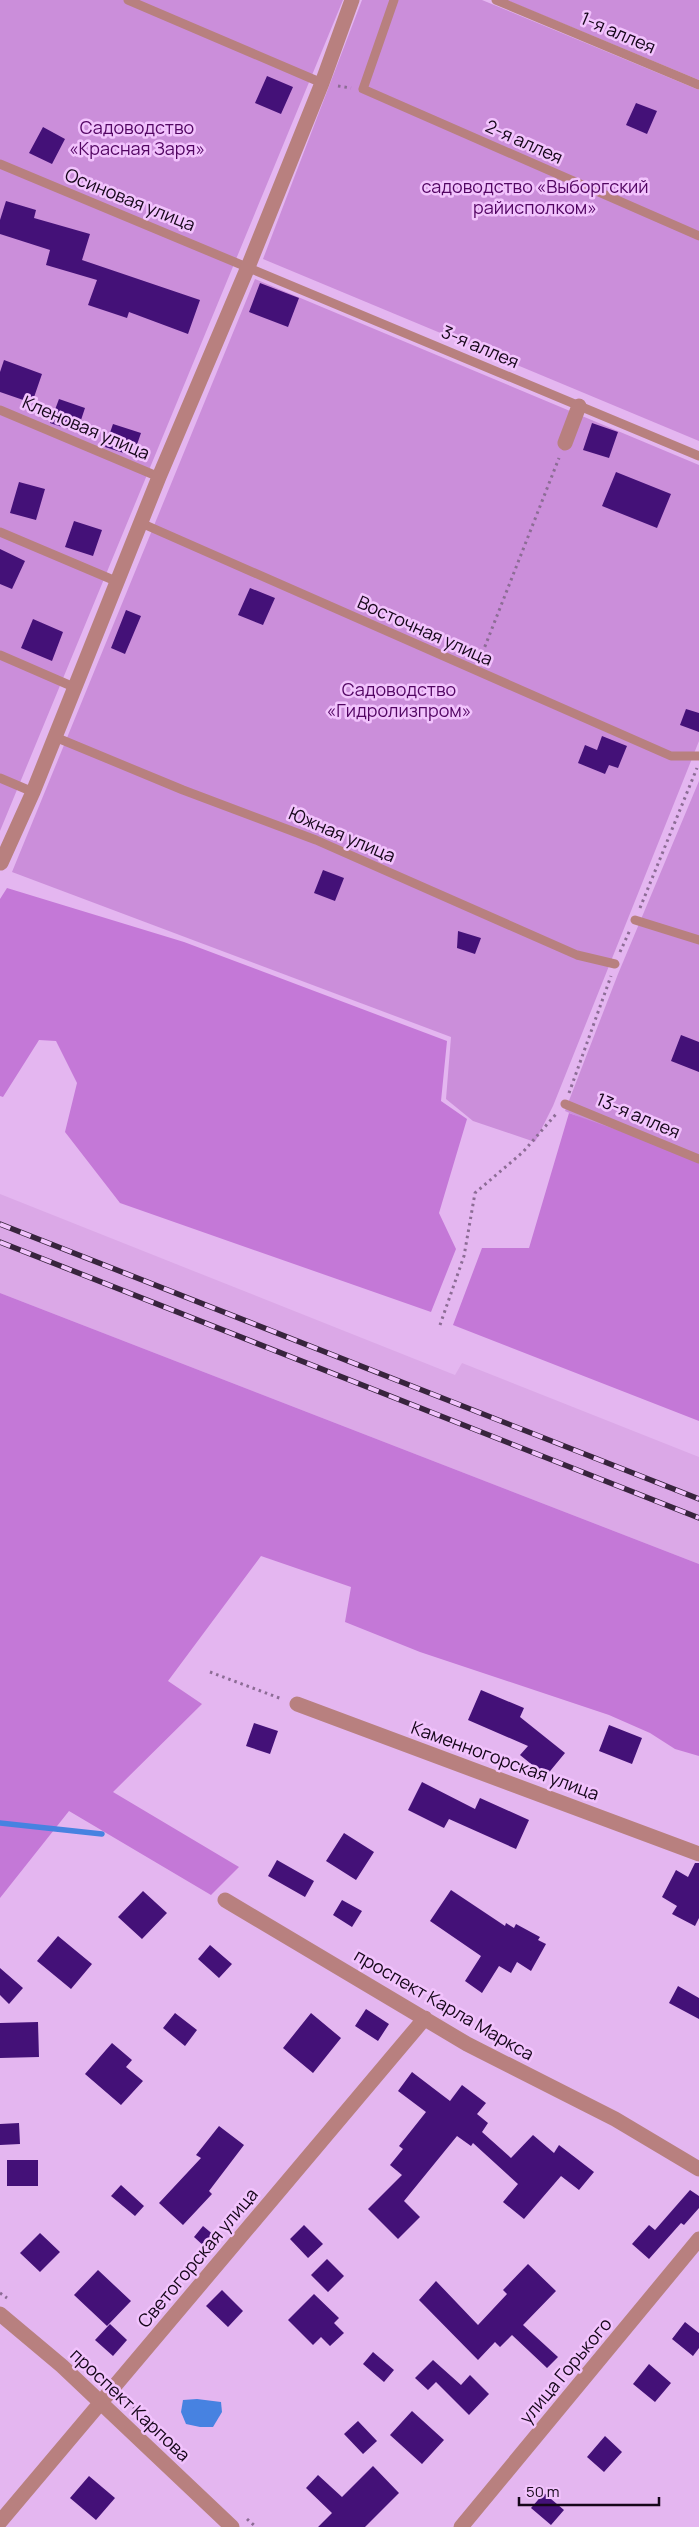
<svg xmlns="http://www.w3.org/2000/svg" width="699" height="2527" font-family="Manrope,sans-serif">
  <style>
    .built { fill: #dba8e7 }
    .green { fill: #cb8eda }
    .forest { fill: #c478d7 }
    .water { fill: #4782e1 }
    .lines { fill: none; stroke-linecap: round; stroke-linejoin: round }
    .stream { stroke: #4782e1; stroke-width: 5.5 }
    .building { fill: #441178 }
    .path { stroke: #8c6c95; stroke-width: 3; stroke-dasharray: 2.5 4; stroke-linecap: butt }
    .service { stroke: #b8807f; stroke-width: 9 }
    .minor { stroke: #b8807f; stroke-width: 15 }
    .rail-casing { stroke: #38243d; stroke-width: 5.5 }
    .rail { stroke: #f2c3fd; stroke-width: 4; stroke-dasharray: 11; stroke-linecap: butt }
    .labels { text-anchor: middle; stroke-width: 5; stroke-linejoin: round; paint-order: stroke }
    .street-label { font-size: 18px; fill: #150619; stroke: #f2c3fd }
    .park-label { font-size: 18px; fill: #520562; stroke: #f2c3fd }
  </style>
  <rect width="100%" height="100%" fill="#e4b6f0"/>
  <!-- built -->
  <path class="built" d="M0 1194 455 1375 462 1363 699 1457V1564L0 1293Z"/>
  <!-- green -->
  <path class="green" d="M0 0H343L0 831Z
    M362 0H482L699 90V441L263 259Z
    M506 0H699V80Z
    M255 279 699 465V741L553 1106 535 1142 473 1121 446 1099 451 1037 12 872Z
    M699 781V1168L565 1111 618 974Z"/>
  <!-- forest -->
  <path class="forest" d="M7 888 184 942 447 1041 441 1101 467 1119 439 1213 456 1249 431 1312 120 1203 65 1132 77 1083 56 1041 39 1040 3 1097 0 1096V899Z
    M569 1113 699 1159V1421L453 1325 482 1248H529Z
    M0 1293 699 1564V1756L675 1749 650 1733 609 1715 420 1652 345 1622 351 1587 261 1556 168 1681 202 1704 113 1792 239 1867 211 1895 69 1811 0 1898Z"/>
  <!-- water -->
  <path class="water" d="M197 2399 221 2402 222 2412 213 2427H200L186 2424 181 2412 183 2400Z"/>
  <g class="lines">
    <!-- stream -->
    <path class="stream" d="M0 1823 102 1834"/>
  </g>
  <!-- building -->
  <path class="building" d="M267 76 293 87 281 114 255 103Z
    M636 103 657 111 647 134 626 125Z
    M43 127 65 139 52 164 29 153Z
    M6 201 36 210 34 218 90 234 82 260 200 300 188 334 129 312 127 318 88 305 97 280 46 265 50 250 0 234V220Z
    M260 283 299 298 288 327 249 312Z
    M4 360 42 374 32 403 0 392V372Z
    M59 399 85 408 77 432 50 423Z
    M592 423 618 432 609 458 583 450Z
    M113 424 141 433 133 456 105 447Z
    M616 472 671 494 657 528 602 506Z
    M19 482 45 489 36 520 10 513Z
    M74 521 102 530 93 556 65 547Z
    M0 549 25 561 12 589 0 584Z
    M250 588 275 598 263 625 238 615Z
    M126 610 141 616 125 654 111 648Z
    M33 619 63 632 52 661 21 648Z
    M686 709 699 713V732L680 725Z
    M602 736 627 746 618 768 609 765 605 774 578 763 585 745 597 750Z
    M323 870 344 878 335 901 314 893Z
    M458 931 481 938 475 954 457 948Z
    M681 1035 699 1042V1072L671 1061Z
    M481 1690 524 1708 520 1717 565 1753 546 1776 520 1755 528 1746 468 1720Z
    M254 1723 278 1731 270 1754 246 1746Z
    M609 1725 642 1738 632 1764 599 1751Z
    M422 1782 475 1809 480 1798 529 1820 516 1849 449 1819 444 1828 408 1810Z
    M344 1833 374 1852 356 1880 326 1861Z
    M277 1860 314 1881 305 1897 268 1876Z
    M695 1863H699V1918L695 1926 672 1914 677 1906 662 1897 676 1870 688 1877Z
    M451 1890 505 1926 506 1923 514 1928 516 1924 540 1937 538 1940 546 1944 531 1971 517 1962 511 1973 499 1966 482 1993 465 1981 481 1956 430 1921Z
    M143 1891 167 1913 142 1939 118 1917Z
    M342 1900 362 1911 352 1927 333 1915Z
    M58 1936 92 1964 71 1989 37 1961Z
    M210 1945 232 1964 219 1978 198 1959Z
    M0 1968 23 1988 9 2004 0 1995Z
    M678 1986 699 1998V2019L669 2003Z
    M366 2009 389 2024 378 2041 355 2026Z
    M175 2013 197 2030 185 2046 163 2028Z
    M311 2013 341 2038 313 2073 283 2048Z
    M38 2022 39 2057 0 2058V2023Z
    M112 2043 132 2060 126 2067 143 2081 121 2105 85 2074Z
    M412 2072 450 2101 462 2085 486 2103 477 2114 488 2123 482 2132 511 2158 533 2135 554 2153 559 2145 594 2172 579 2190 561 2176 524 2219 503 2202 518 2184 473 2143 471 2146 457 2136 404 2201 420 2217 398 2239 368 2209 402 2175 390 2165 403 2149 399 2146 426 2112 398 2091Z
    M19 2123 20 2144 0 2145V2124Z
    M219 2126 244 2145 209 2191 212 2194 183 2225 159 2203 201 2158 196 2155Z
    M7 2160H38V2186H7Z
    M121 2185 144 2206 135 2216 111 2196Z
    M690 2190 699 2196V2208L684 2225 681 2223 649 2259 632 2244 649 2225 655 2230Z
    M304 2225 323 2244 308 2258 290 2239Z
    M203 2226 215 2236 205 2247 194 2237Z
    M40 2233 60 2252 40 2272 20 2253Z
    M327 2259 344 2276 328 2292 311 2275Z
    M528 2264 556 2291 523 2325 558 2357 547 2368 512 2335 500 2347 495 2342 478 2360 419 2300 436 2281 478 2325 507 2294 503 2290Z
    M98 2270 131 2301 107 2326 74 2295Z
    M222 2290 243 2311 228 2327 206 2306Z
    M314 2294 339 2318 334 2323 344 2333 330 2346 321 2337 313 2345 288 2320Z
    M685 2322 699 2333V2348L693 2356 672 2339Z
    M110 2324 127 2340 113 2356 95 2340Z
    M373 2352 394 2370 384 2382 363 2364Z
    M433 2360 461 2385 470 2375 489 2394 469 2415 436 2382 428 2390 415 2378Z
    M649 2364 671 2383 655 2402 633 2384Z
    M412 2411 444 2440 422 2464 390 2435Z
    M358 2421 377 2441 363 2454 344 2434Z
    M605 2436 622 2452 604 2472 587 2457Z
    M373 2466 399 2493 365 2527H318L332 2513 306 2488 318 2475 342 2497Z
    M89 2476 115 2498 96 2520 70 2498Z
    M544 2493 564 2510 551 2525 531 2508Z"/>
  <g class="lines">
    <!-- path -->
    <path class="path" d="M338 86 351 88
      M480 659 559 458
      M640 908 697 768
      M620 952 630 930
      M569 1093 611 976
      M440 1325 464 1256 475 1193 523 1152 557 1113
      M210 1672 282 1699
      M0 2293 7 2298
      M82 2359 101 2377
      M124 2398 159 2432
      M247 2519 256 2527"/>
    <!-- service -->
    <path class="service" d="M128 0 322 83
      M394 0 363 89 699 236
      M496 0 699 85
      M0 164 699 456
      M0 410 159 477
      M141 523 671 756H699
      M0 532 118 582
      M0 655 76 688
      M55 737 183 790 316 840 577 955 615 964
      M0 778 33 792
      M635 920 699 940
      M565 1104 699 1159"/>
    <!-- minor -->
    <path class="minor" d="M565 443 579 406
      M1 863 33 792 159 477 248 267 322 83 352 0
      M297 1704 699 1854
      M225 1900 467 2044 615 2119 699 2169
      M0 2314 62 2366 232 2527
      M0 2522 425 2018
      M461 2527 699 2239"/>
    <defs>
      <path id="rail" d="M0 1224 699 1499
        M0 1242 699 1518"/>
    </defs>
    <!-- rail casing -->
    <use href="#rail" class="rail-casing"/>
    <!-- rail -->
    <use href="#rail" class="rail"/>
  </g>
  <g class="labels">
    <!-- street labels -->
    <g class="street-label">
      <text transform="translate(618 33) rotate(23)" y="6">1-я аллея</text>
      <text transform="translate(524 142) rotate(24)" y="6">2-я аллея</text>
      <text transform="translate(130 200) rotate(22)" y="6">Осиновая улица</text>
      <text transform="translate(480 347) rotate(23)" y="6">3-я аллея</text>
      <text transform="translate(86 428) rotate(23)" y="6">Кленовая улица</text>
      <text transform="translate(425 631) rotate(24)" y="6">Восточная улица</text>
      <text transform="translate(342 835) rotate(23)" y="6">Южная улица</text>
      <text transform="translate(638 1116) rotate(23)" y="6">13-я аллея</text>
      <text transform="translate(505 1761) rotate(20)" y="6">Каменногорская улица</text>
      <text transform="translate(444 2005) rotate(30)" y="6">проспект Карла Маркса</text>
      <text transform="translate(198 2258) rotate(-50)" y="6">Светогорская улица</text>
      <text transform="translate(566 2371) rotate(-50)" y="6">улица Горького</text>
      <text transform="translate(130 2405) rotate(43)" y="6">проспект Карпова</text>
    </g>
    <!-- park labels -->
    <g class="park-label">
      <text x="137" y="134">Садоводство<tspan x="137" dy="21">«Красная Заря»</tspan></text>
      <text x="535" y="193">садоводство «Выборгский<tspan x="535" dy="21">райисполком»</tspan></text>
      <text x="399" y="696">Садоводство<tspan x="399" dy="21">«Гидролизпром»</tspan></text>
    </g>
  </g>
  <!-- scale -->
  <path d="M519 2497v8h140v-8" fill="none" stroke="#150619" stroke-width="2.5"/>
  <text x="526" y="2497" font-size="15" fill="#150619" stroke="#f2c3fd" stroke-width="4" paint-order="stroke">50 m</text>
</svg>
